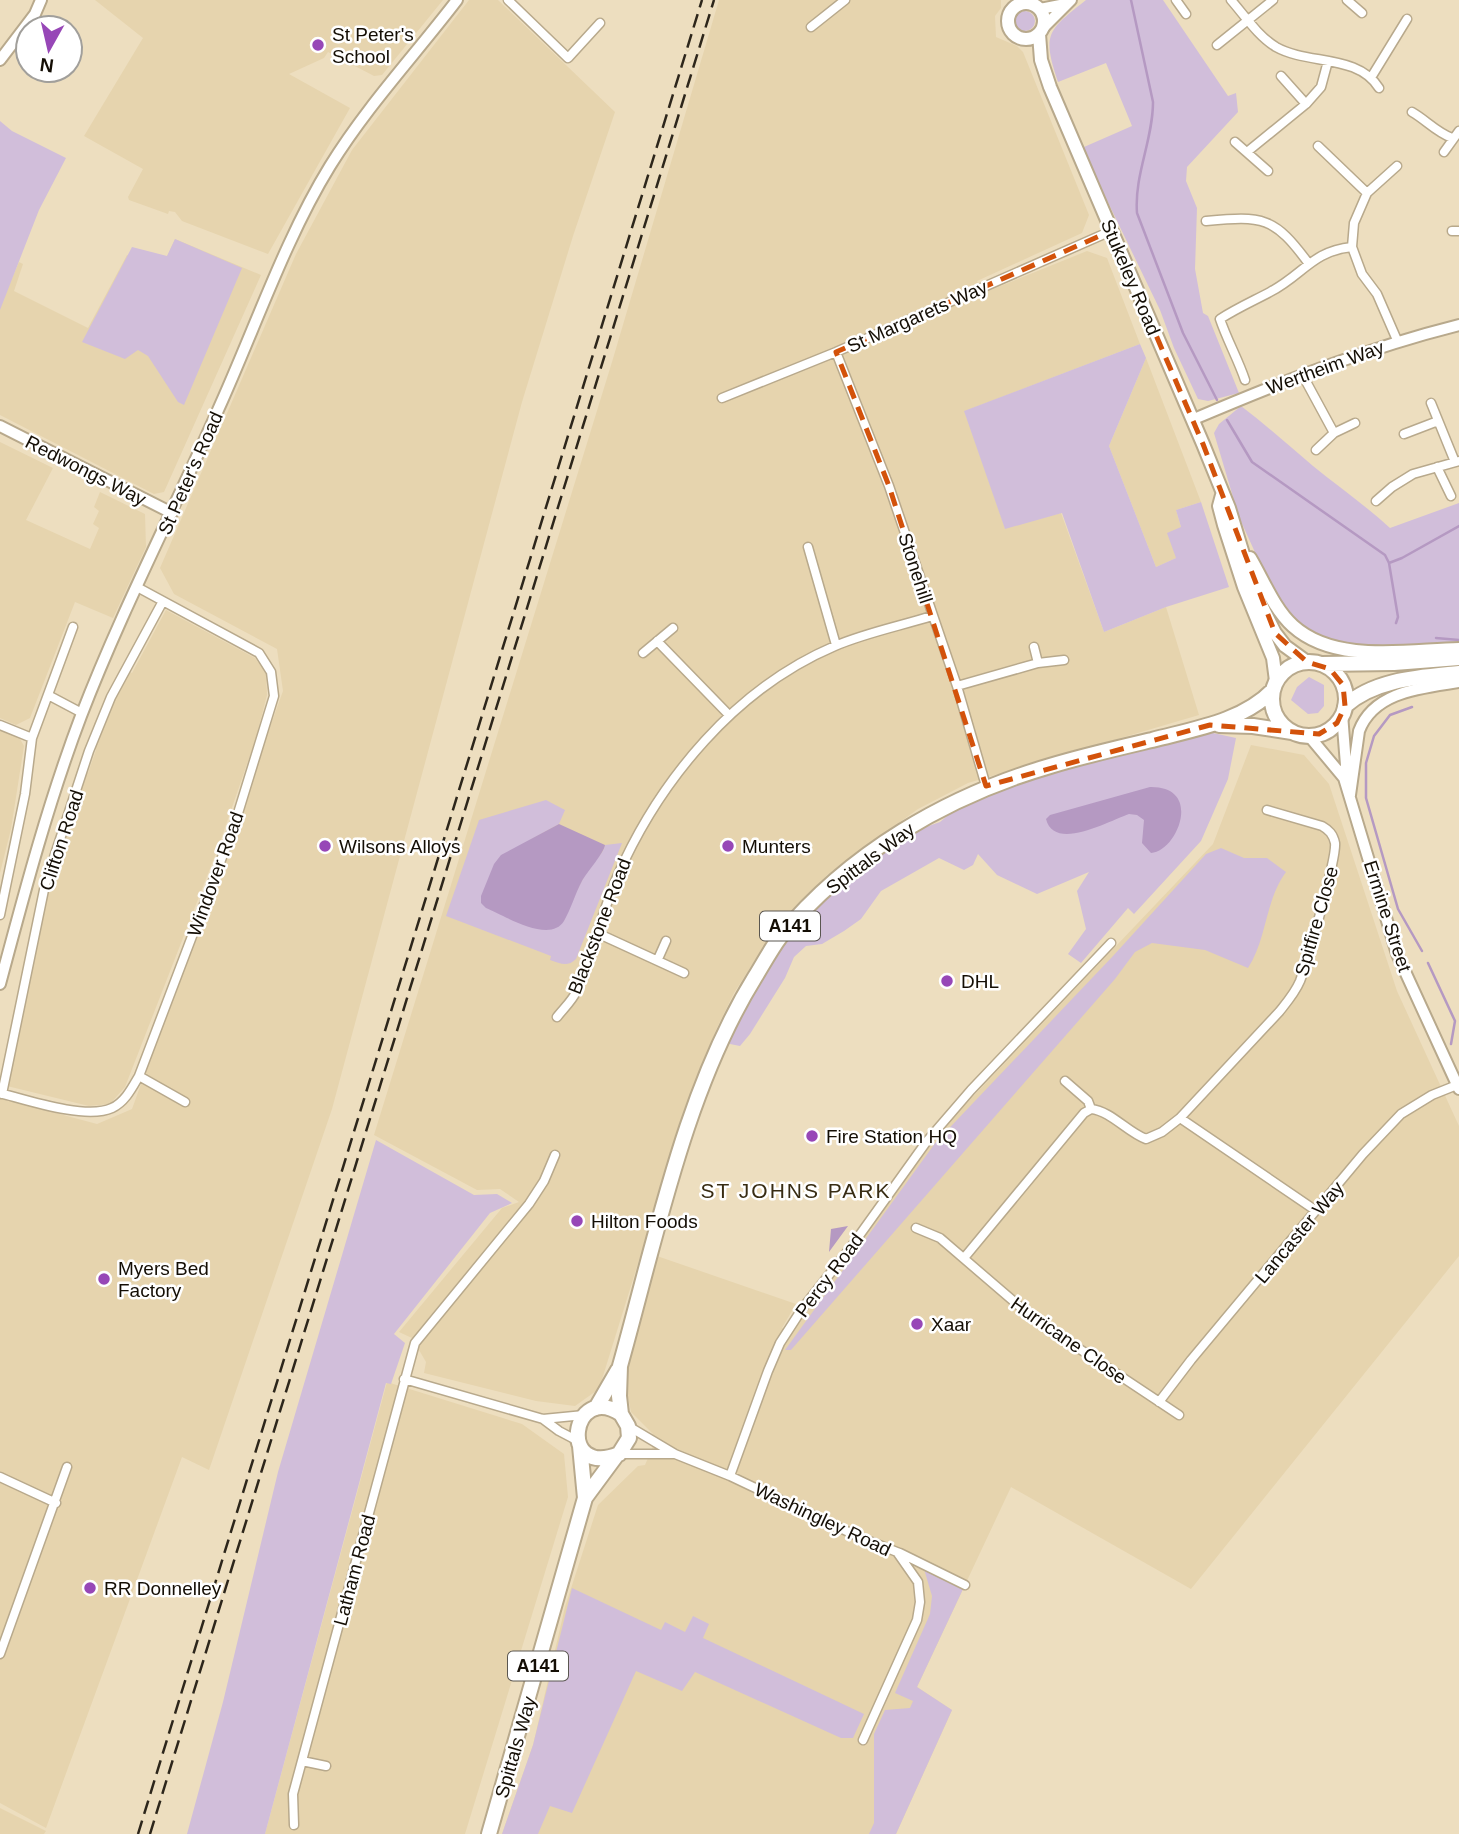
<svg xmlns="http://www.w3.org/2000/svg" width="1459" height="1834" font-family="Arial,sans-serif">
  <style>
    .built { fill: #e6d4ae }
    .green { fill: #d1beda }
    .water { fill: #b599c2 }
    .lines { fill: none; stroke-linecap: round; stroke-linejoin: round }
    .stream { stroke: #b599c2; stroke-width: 2.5 }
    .minor-casing { stroke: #b8a98c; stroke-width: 11 }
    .tertiary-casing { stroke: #b8a98c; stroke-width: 14 }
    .secondary-casing { stroke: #b8a98c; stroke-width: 16 }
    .trunk-casing { stroke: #b8a98c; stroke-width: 18 }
    .minor { stroke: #fff; stroke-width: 8 }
    .tertiary { stroke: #fff; stroke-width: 10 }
    .secondary { stroke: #fff; stroke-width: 12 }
    .trunk { stroke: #fff; stroke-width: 14 }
    .rail { stroke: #2d261b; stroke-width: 2.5; stroke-dasharray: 14 7; stroke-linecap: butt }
    .marked { fill: none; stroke: #d3520b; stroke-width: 5; stroke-dasharray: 14 9; stroke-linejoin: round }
    .poi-dot { fill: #9747b7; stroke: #fff; stroke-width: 2.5 }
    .labels { text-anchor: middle; stroke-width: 5; stroke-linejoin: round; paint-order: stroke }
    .shield { fill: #fff; stroke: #5a5650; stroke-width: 2 }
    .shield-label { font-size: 18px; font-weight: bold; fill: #140e05 }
    .poi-label { font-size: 19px; fill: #140e05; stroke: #fff; text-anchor: start }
    .street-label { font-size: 19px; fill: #140e05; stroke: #fff }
    .neighbourhood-label { font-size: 21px; letter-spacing: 2px; fill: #382c13; stroke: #fff }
  </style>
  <rect width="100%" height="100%" fill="#eddebf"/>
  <!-- built -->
  <path class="built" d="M95 0H443L382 75 374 76 328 52 324 58 289 74 350 108 268 254 182 221 175 212 169 211 168 214 129 200 128 197 143 169 84 136 143 38Z
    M469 0H498L615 112 573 236 522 402 332 1109 209 1470 182 1457 46 1828 0 1803V1098L97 1124 132 1109 283 691 277 649 174 594 160 568 296 254 352 150Z
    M719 0H1001V8L995 16 996 37 1017 46 1023 52 1089 215 1082 233 977 281 981 294 1087 251 1107 258 1140 344 965 411 1005 528 1061 513 1104 632 1166 607 1199 715 968 783 918 809 827 875 755 960 734 993 716 1030 693 1086 599 1389 575 1406 536 1401 424 1373 426 1362 412 1338 399 1332 502 1208 519 1202 500 1189 477 1190 374 1135 612 362Z
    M175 239 261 275 164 492 154 494 0 415V306L19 262 23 264 14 291 88 328 127 255 161 270Z
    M1146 358 1201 502 1176 510 1181 527 1176 558 1156 567 1109 446Z
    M0 442 53 468 26 520 90 549 99 528 93 524 99 511 94 507 100 492 145 514 146 547 113 618 75 602 30 718 16 725 0 718Z
    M166 610 255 658 266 673 267 695 256 738 218 848 125 1087 110 1104 89 1106 7 1086 27 985 50 884 67 833 59 827 78 768 88 773 96 750 94 724 123 669 132 673Z
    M0 730 19 737 24 746 11 829 0 873Z
    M1251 745 1304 755 1329 784 1397 991 1459 1126V1256L1191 1589 1011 1487 917 1687 952 1710 896 1834H502L533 1745 565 1607 598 1505 638 1466 645 1465 652 1449 653 1434 631 1412 627 1392 623 1389 624 1366 657 1256 796 1304 782 1328 794 1330 944 1127 1213 844Z
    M387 1382 522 1424 564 1454 568 1497 465 1834H265Z
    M0 1808 46 1831 44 1834H0Z"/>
  <!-- green -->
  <path class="green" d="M1086 0H1163L1228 96 1236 93 1238 112 1187 167 1186 181 1197 208 1195 269 1203 313 1208 316 1239 393 1208 401 1198 399 1174 348 1160 310 1089 163 1084 147 1132 126 1106 63 1058 82C1042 34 1047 31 1086 0Z
    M1015 21a10 10 0 1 1 20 0a10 10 0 1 1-20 0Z
    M0 121 12 131 66 158 39 210 0 310Z
    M175 239 242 268 184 405 178 402 148 356 138 350 125 359 82 342 132 247 167 256Z
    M1140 344 1146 358 1109 446 1156 567 1176 558 1167 533 1181 527 1176 510 1201 502 1229 587 1166 607 1104 632 1062 513 1005 529 964 411Z
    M1241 406C1266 425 1289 446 1313 466 1339 487 1366 506 1390 528L1459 503V645H1346L1322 638 1298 625 1273 592 1239 517 1214 433 1219 424Z
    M1309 677 1324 685V706L1318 713 1308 714 1291 700 1297 687Z
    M1213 733 1236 738 1228 779 1201 841 1134 914 1128 908 1081 963 1068 954 1086 929 1077 891 1089 872 1037 894 997 875 978 854 973 865 964 870 939 858 881 891 861 919 844 931 822 944 806 946 794 957 785 978 750 1034 740 1046 720 1042 780 942 818 906 903 835 940 822 959 806 1050 768Z
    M546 800 565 810 559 824 530 840 564 920C571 902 579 885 589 868 594 860 603 855 605 845L622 843 576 959C568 967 561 964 550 960L551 956 446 916 479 820Z
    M1221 848 1244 858H1267L1286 872C1265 900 1267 939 1248 968L1205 950 1152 943 1135 952 1115 979 791 1350H785L936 1142 1113 956 1206 854Z
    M376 1140 474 1195 497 1194 512 1203 490 1213 394 1334 405 1343 391 1384 386 1383 265 1834H187L223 1702 278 1472Z
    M924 1569 964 1587 917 1687 952 1710 896 1834H869L874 1823V1734L885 1710 910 1708 913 1701 895 1693 930 1614 932 1596Z
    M572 1588 661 1630 665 1622 685 1632 693 1616 709 1624 703 1638 864 1714 853 1738H841L695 1672 682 1691 636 1671 572 1813 550 1806 538 1834H502L533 1745Z"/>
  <!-- water -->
  <path class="water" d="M1150 787C1204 786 1177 852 1151 853L1142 843 1144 820 1137 815 1129 814C1109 821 1054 852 1046 819L1050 815Z
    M559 824 605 845C604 853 587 872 582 881 575 894 571 909 564 921 550 944 505 916 486 908L481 903V896L494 864 501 855Z
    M848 1226 829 1252 831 1229Z"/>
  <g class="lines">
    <!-- stream -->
    <path class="stream" d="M1131 0 1153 102C1153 140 1134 175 1137 213L1183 333 1217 400
      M1227 420 1252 462 1385 555 1389 563 1402 558 1459 526
      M1389 563 1398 617 1396 623
      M1436 638 1459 640
      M1412 707 1390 715 1374 736 1366 763V798L1398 909 1422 951
      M1428 963 1455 1021 1451 1044"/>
    <defs>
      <path id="minor" d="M508 0 568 58 600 23
        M1176 0 1186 14
        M1231 0C1245 16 1258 36 1276 47 1308 65 1358 54 1379 88
        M1347 0 1362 13
        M811 27 845 0
        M1217 45 1273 0
        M1281 76 1306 104
        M1372 76 1407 19
        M1412 112C1426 120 1436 132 1452 138
        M1235 142 1268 171
        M1318 146 1367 193
        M1247 152 1306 104 1321 87 1328 61
        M1444 152 1459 131
        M1397 166 1367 193 1354 223 1352 247 1362 274 1377 294 1397 340
        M1206 221C1263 216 1274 216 1309 264
        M1452 231H1459
        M836 352 889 486 957 686 986 786
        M1302 374 1334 433 1316 450
        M1245 380C1238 359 1227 340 1220 319 1237 308 1253 301 1270 292 1303 275 1312 251 1352 247
        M722 398 836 352 1111 231
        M1431 403 1455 462
        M1334 433 1355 423
        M1404 434 1438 421
        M1437 467 1451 496
        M1376 501 1392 487 1413 474 1459 461
        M808 547 836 645
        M657 641 729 715
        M1034 647 1038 663
        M643 653 673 628
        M957 686 1038 663 1064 660
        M48 695 82 713
        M0 725 32 738
        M0 915 25 794 32 738 73 627
        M597 933 684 973
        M658 959 666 941
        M557 1017C563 1009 572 1001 576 992 593 955 601 914 617 877 660 779 736 688 835 646 865 633 900 626 932 616
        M139 1076 185 1102
        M1065 1081 1088 1101 1091 1109C1111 1111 1127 1132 1146 1139L1162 1132 1180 1118 1315 1210
        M0 1093C27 1100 86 1120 112 1108 125 1102 132 1088 139 1076L235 823 274 696 271 672 259 653 137 587
        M2 1094 45 885 89 751 111 697 163 601
        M1180 1118 1279 1012C1287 1002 1295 993 1300 981 1307 963 1337 857 1335 843 1333 834 1329 830 1322 826L1267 810
        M916 1228 940 1238 1033 1318 1179 1415
        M964 1258 1084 1113 1091 1109
        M404 1379 543 1419 584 1415
        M1159 1402 1191 1360 1363 1154 1401 1114 1432 1095 1457 1085
        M543 1419 559 1431 578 1441
        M628 1426 675 1454 730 1476 857 1536 897 1552 918 1582 920 1602 917 1620 863 1740
        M619 1454H672
        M730 1476 768 1371 780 1343 802 1309 851 1247 927 1141 971 1090 1111 943
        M0 1477 56 1503
        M900 1553 965 1585
        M0 1654 67 1467
        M302 1761 326 1766
        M294 1825 293 1794 415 1343 529 1204 544 1181 555 1155"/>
      <path id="tertiary" d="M1040 9 1065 4
        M1043 28 1071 0
        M0 60 35 14 41 0
        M1194 419C1281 382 1367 348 1459 325
        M0 426 172 513
        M1342 714 1346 765 1344 778 1397 954 1459 1089
        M1309 736 1344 778
        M1350 795 1359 731C1374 691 1422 688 1459 682
        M0 984C24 894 48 803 81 716 121 612 173 512 218 410 254 331 285 239 330 166 367 106 415 55 457 0"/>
      <path id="secondary" d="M1008 21a18 18 0 1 1 36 0a18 18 0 1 1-36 0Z
        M1039 34 1041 60 1050 87 1203 444 1229 508 1253 587 1265 613 1275 633 1285 646 1307 662
        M1222 495 1219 506 1224 525 1244 587 1273 658 1276 681
        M1250 558C1263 580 1274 609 1293 626 1335 664 1407 650 1459 649"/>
      <path id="trunk" d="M1272 699a37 37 0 1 1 74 0a37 37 0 1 1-74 0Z
        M1322 664 1394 663 1459 658
        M1345 706C1375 679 1420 677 1459 673
        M1219 725 1253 726 1292 732
        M596 1408 618 1370
        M621 1414C571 1381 557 1479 619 1454L629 1438 628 1426 621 1414 619 1396 620 1366C656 1238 685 1090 755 977 763 964 771 949 780 937 849 853 947 796 1050 766 1083 756 1118 748 1152 740 1193 729 1242 722 1273 690
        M585 1498 616 1456
        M489 1834 585 1498 580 1446"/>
    </defs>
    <!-- minor casing -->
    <use href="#minor" class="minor-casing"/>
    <!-- tertiary casing -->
    <use href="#tertiary" class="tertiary-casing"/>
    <!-- secondary casing -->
    <use href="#secondary" class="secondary-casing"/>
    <!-- trunk casing -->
    <use href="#trunk" class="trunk-casing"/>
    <!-- minor -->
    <use href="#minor" class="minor"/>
    <!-- tertiary -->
    <use href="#tertiary" class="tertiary"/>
    <!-- secondary -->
    <use href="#secondary" class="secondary"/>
    <!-- trunk -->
    <use href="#trunk" class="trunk"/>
    <!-- rail -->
    <path class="rail" d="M138 1834 702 0
      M150 1834 714 0"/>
  </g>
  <!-- marked area -->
  <path class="marked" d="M1111 231 1203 444 1275 633 1307 662 1330 669 1343 685 1345 706 1337 723 1319 734 1210 725 986 786 889 486 836 352Z"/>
  <!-- markers -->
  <g class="poi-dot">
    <circle cx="318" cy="45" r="7"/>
    <circle cx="325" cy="846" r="7"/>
    <circle cx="728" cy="846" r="7"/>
    <circle cx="947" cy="981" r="7"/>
    <circle cx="812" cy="1136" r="7"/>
    <circle cx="577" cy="1221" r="7"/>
    <circle cx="104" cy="1279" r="7"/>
    <circle cx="917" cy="1324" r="7"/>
    <circle cx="90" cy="1588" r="7"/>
  </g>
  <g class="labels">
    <!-- shield labels -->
    <g class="shield">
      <rect x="760" y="911.5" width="60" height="29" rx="5"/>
      <rect x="508" y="1651.5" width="60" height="29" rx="5"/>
    </g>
    <g class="shield-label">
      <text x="790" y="932">A141</text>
      <text x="538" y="1672">A141</text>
    </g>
    <!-- poi labels -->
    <g class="poi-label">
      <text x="332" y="41">St Peter's<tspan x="332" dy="22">School</tspan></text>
      <text x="339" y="853">Wilsons Alloys</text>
      <text x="742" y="853">Munters</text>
      <text x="961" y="988">DHL</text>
      <text x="826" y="1143">Fire Station HQ</text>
      <text x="591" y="1228">Hilton Foods</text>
      <text x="118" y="1275">Myers Bed<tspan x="118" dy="22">Factory</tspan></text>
      <text x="931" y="1331">Xaar</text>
      <text x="104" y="1595">RR Donnelley</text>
    </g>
    <!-- street labels -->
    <g class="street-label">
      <text transform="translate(1131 277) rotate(67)" y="7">Stukeley Road</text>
      <text transform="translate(917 316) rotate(-24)" y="7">St Margarets Way</text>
      <text transform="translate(1325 367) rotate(-20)" y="7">Wertheim Way</text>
      <text transform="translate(86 470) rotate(27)" y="7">Redwongs Way</text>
      <text transform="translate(190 473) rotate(-66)" y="7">St Peter's Road</text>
      <text transform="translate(916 568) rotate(72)" y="7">Stonehill</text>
      <text transform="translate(61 840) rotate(-72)" y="7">Clifton Road</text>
      <text transform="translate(870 858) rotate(-37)" y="7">Spittals Way</text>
      <text transform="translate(215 874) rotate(-70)" y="7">Windover Road</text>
      <text transform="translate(1388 916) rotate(72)" y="7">Ermine Street</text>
      <text transform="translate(1316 921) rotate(-74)" y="7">Spitfire Close</text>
      <text transform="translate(599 926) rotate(-69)" y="7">Blackstone Road</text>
      <text transform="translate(1299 1232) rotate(-50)" y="7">Lancaster Way</text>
      <text transform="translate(829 1275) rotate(-53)" y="7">Percy Road</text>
      <text transform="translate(1069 1340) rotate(35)" y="7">Hurricane Close</text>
      <text transform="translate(823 1519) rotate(25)" y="7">Washingley Road</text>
      <text transform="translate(354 1570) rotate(-75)" y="7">Latham Road</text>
      <text transform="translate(515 1747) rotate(-74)" y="7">Spittals Way</text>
    </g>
    <!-- neighbourhood labels -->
    <g class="neighbourhood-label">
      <text x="796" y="1198">ST JOHNS PARK</text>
    </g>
  </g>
  <!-- north arrow -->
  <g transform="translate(49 49) rotate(188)"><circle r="33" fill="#ffffff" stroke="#a19f9b" stroke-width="2"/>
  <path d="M0-5L12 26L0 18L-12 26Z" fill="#9747b7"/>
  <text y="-10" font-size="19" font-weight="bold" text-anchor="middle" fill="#140e05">N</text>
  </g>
</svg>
